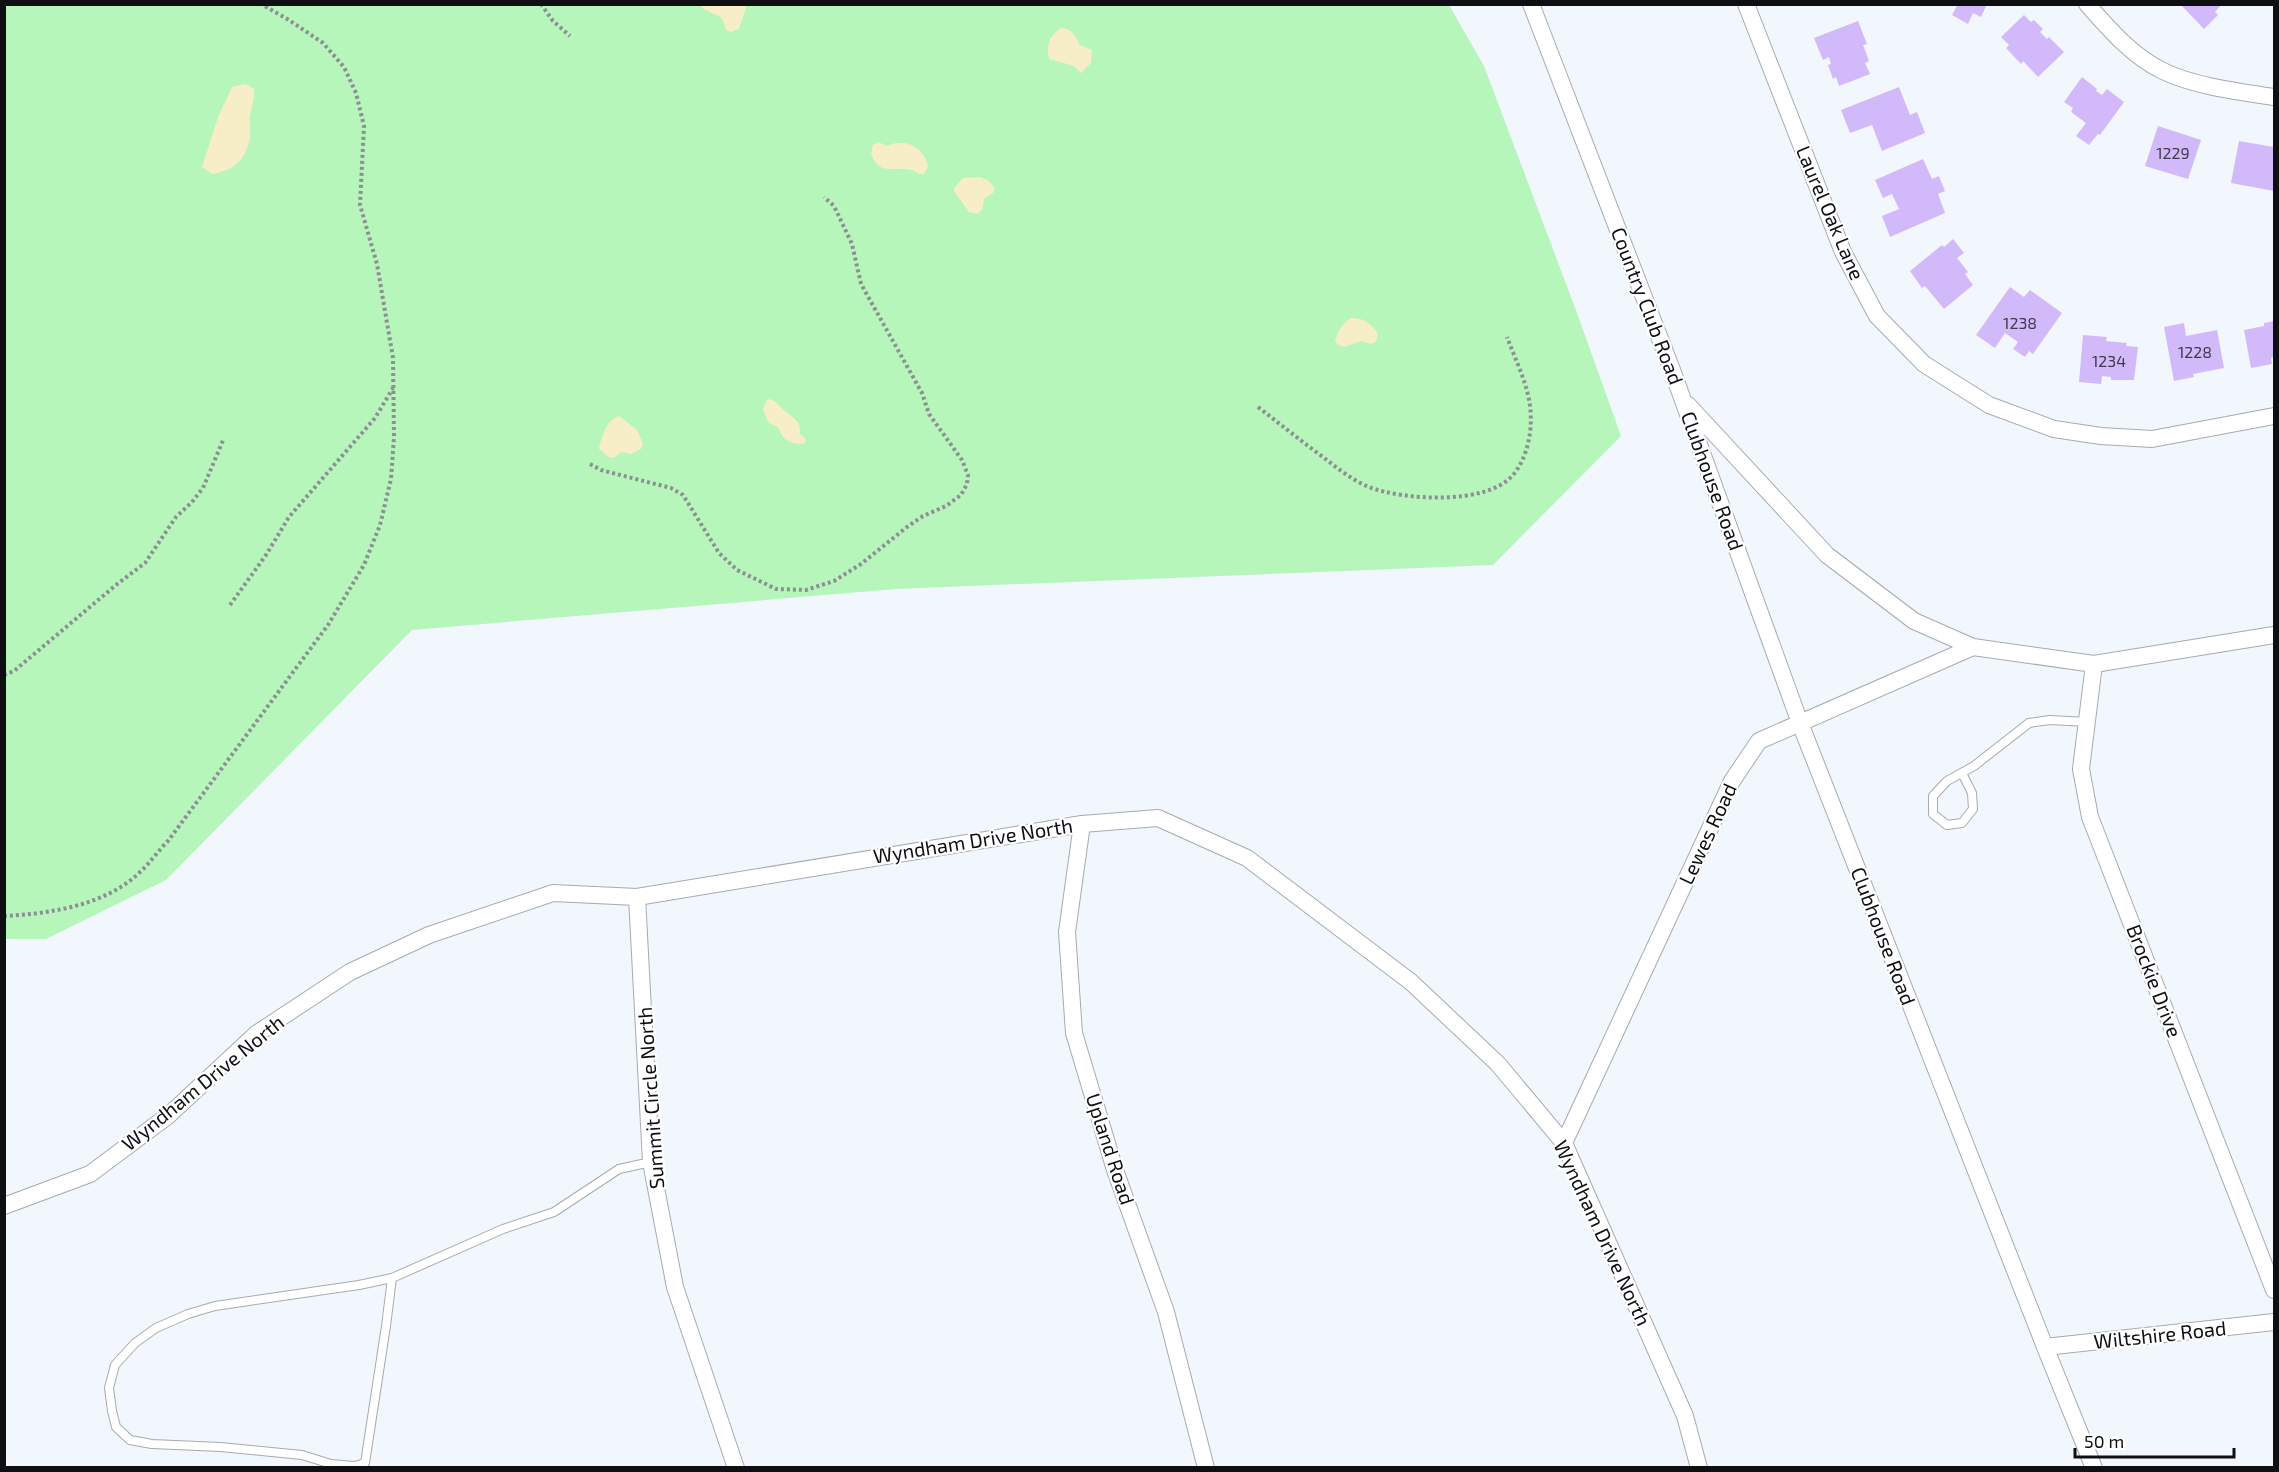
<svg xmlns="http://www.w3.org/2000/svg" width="2279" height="1472" font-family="'Exo 2',sans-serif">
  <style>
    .green { fill: #b6f6bb }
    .sand { fill: #f7edc7 }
    .building { fill: #d2b9f9 }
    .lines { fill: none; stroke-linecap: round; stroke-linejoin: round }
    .service-casing { stroke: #a5aab3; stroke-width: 10 }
    .minor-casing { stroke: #a5aab3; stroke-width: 18 }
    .path { stroke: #8c8f94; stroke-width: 4; stroke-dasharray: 3 3; stroke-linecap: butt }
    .service { stroke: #fff; stroke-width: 8 }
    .minor { stroke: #fff; stroke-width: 16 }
    .labels { text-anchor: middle; stroke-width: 4.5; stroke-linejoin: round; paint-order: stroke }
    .number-label { font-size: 16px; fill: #3f3a4c }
    .street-label { font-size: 20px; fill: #0e0f12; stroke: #fff }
  </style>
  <rect width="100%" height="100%" fill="#f2f7fe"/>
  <!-- green -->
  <path class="green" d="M4 5H1449L1484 66 1577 313 1621 436 1493 565 896 589 412 630 166 880 46 939H5Z"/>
  <!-- sand -->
  <path class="sand" d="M699 5H745L746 8 739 29 731 32 726 30 722 18 704 9Z
    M1061 28C1073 29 1075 35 1080 45L1092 50 1091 63 1081 73 1074 66 1049 59C1046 44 1049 37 1061 28Z
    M246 84 254 89C255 100 251 107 250 117 249 124 251 130 250 137 246 160 235 170 212 174L202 167 218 117 232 87Z
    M878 142 887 146C905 137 924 147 928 166L924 174H919C901 160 880 182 871 153L873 145Z
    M981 177 989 181 995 188 993 193 984 199 982 210 977 214 969 212 954 191 955 187 963 178Z
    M1351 318C1364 318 1370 323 1378 333L1376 342 1371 344 1362 341 1344 347 1337 344 1335 340C1338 332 1343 322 1351 318Z
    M769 399C777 401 779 406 785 411 794 419 801 420 800 434L805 438V443C792 447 781 438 778 427L769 423 763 410 766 401Z
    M619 416 637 430 643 443 641 449 631 454 621 452 615 457 610 458 599 449C601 438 607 419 619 416Z"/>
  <!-- building -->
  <path class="building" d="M1958 4H1987L1981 17 1973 13 1968 24 1952 15Z
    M2180 4H2222L2215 12 2218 15 2204 29Z
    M2024 15 2031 22 2034 20 2043 29 2040 32 2047 39 2049 37 2064 52 2038 77 2023 61 2021 64 2006 48 2009 45 2001 37Z
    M1858 21 1867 44 1863 45 1869 61 1865 63 1870 74 1839 86 1836 77 1833 79 1828 65 1831 64 1829 57 1823 60 1814 38Z
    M2082 77 2097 89 2096 91 2102 95 2107 89 2124 102 2100 135 2098 134 2089 145 2076 136 2086 123 2071 112 2073 108 2064 102Z
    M1899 87 1910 115 1917 112 1925 133 1882 151 1872 125 1850 133 1841 110Z
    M2158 126 2201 140 2188 179 2145 166Z
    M2239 141 2274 147V191L2231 183Z
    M1923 159 1932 179 1939 176 1945 191 1938 194 1945 213 1890 237 1882 216 1899 209 1892 194 1883 198 1875 180Z
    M1953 239 1964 253 1957 258 1968 272 1965 274 1973 285 1944 309 1925 286 1922 288 1910 271 1942 245 1944 247Z
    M2010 287 2024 297 2030 290 2062 313 2033 354 2029 351 2025 357 2013 349 2018 342 2005 333 1995 348 1976 335Z
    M2274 321V357L2271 358 2272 364 2251 368 2244 330 2264 326V323Z
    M2184 323 2186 336 2217 330 2224 368 2193 374 2194 377 2174 381 2164 327Z
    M2083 335 2107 337 2106 341 2127 343 2126 346 2138 347 2134 380H2111V377L2102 376 2101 384 2079 382Z"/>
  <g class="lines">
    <defs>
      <path id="service" d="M1962 773 1972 793 1973 809 1962 823 1947 825 1933 814V796L1947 781 1974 766 2029 723 2050 720 2087 722
        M392 1278 386 1326 365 1463 354 1466 331 1464 302 1455 221 1447 152 1444 130 1440 116 1427 112 1411 109 1388 115 1365 135 1343 156 1328 188 1314 215 1306 359 1285 392 1278 503 1229 554 1212 619 1169 651 1162"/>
      <path id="minor" d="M1531 4 1672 370 1800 723 2045 1347 2094 1468
        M1746 4 1843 252 1877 316 1924 364 1989 405 2054 429 2101 436 2152 439 2274 416
        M2087 4C2110 30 2132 56 2163 71 2193 86 2241 92 2274 97
        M1688 405 1827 555 1914 621 1973 647 2094 664 2274 635
        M2094 664 2081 769 2090 817 2274 1290
        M1082 824 1067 932 1074 1033 1115 1170 1166 1312 1206 1468
        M637 897 651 1162 675 1287 736 1468
        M1564 1143 1732 781 1759 741 1973 647
        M4 1206 90 1174 169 1115 256 1034 350 972 429 935 553 893 637 897 1082 824 1158 818 1247 858 1411 982 1498 1064 1564 1143 1685 1416 1699 1468
        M2045 1347 2274 1322"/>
    </defs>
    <!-- service casing -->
    <use href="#service" class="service-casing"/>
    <!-- minor casing -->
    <use href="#minor" class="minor-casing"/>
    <!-- path -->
    <path class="path" d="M541 4 553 21 570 36
      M1258 407C1280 424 1301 441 1323 457 1337 468 1352 480 1369 487 1403 500 1486 506 1513 475 1528 457 1533 429 1530 406 1527 382 1515 359 1507 337
      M590 464 601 470 671 488 683 495 719 553 737 570 776 589 806 590 834 581 861 564 907 527 923 516 946 506 961 495 967 484 968 475 962 460 929 414 922 393 861 284 852 244 834 206 824 197
      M230 605 266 555 289 517 375 418 393 388
      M4 675 14 671 116 585 145 563 176 517 192 502 203 488 224 438
      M4 916C49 914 107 905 140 872 150 863 158 851 168 841L328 625 364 565 380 525 391 479 394 437 393 358 377 264 360 205 364 126 356 93 344 67 323 43 289 20 261 4"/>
    <!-- service -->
    <use href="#service" class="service"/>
    <!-- minor -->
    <use href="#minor" class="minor"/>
  </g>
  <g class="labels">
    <!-- number labels -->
    <g class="number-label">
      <text x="2173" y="159">1229</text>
      <text x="2020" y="329">1238</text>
      <text x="2195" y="358">1228</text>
      <text x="2109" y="367">1234</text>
    </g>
    <!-- street labels -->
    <g class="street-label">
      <text transform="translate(1830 213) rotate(67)" y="7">Laurel Oak Lane</text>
      <text transform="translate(1647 306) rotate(69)" y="7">Country Club Road</text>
      <text transform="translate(1712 481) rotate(70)" y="7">Clubhouse Road</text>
      <text transform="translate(1708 834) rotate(-65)" y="7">Lewes Road</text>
      <text transform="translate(973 841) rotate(-9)" y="7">Wyndham Drive North</text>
      <text transform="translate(1883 936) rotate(69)" y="7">Clubhouse Road</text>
      <text transform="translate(2154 981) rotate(69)" y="7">Brockie Drive</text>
      <text transform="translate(203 1083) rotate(-39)" y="7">Wyndham Drive North</text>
      <text transform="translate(651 1098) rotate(-94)" y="7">Summit Circle North</text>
      <text transform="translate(1110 1149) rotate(72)" y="7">Upland Road</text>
      <text transform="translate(1602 1233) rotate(65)" y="7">Wyndham Drive North</text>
      <text transform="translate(2160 1335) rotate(-6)" y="7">Wiltshire Road</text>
    </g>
  </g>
  <!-- border -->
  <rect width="2279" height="1472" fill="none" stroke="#0e0f12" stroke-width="12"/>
  <!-- scale -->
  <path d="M2075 1448v9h159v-9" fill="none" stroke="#0e0f12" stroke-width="3"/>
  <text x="2084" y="1448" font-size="18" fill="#0e0f12" stroke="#ffffff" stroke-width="4.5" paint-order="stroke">50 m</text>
</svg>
